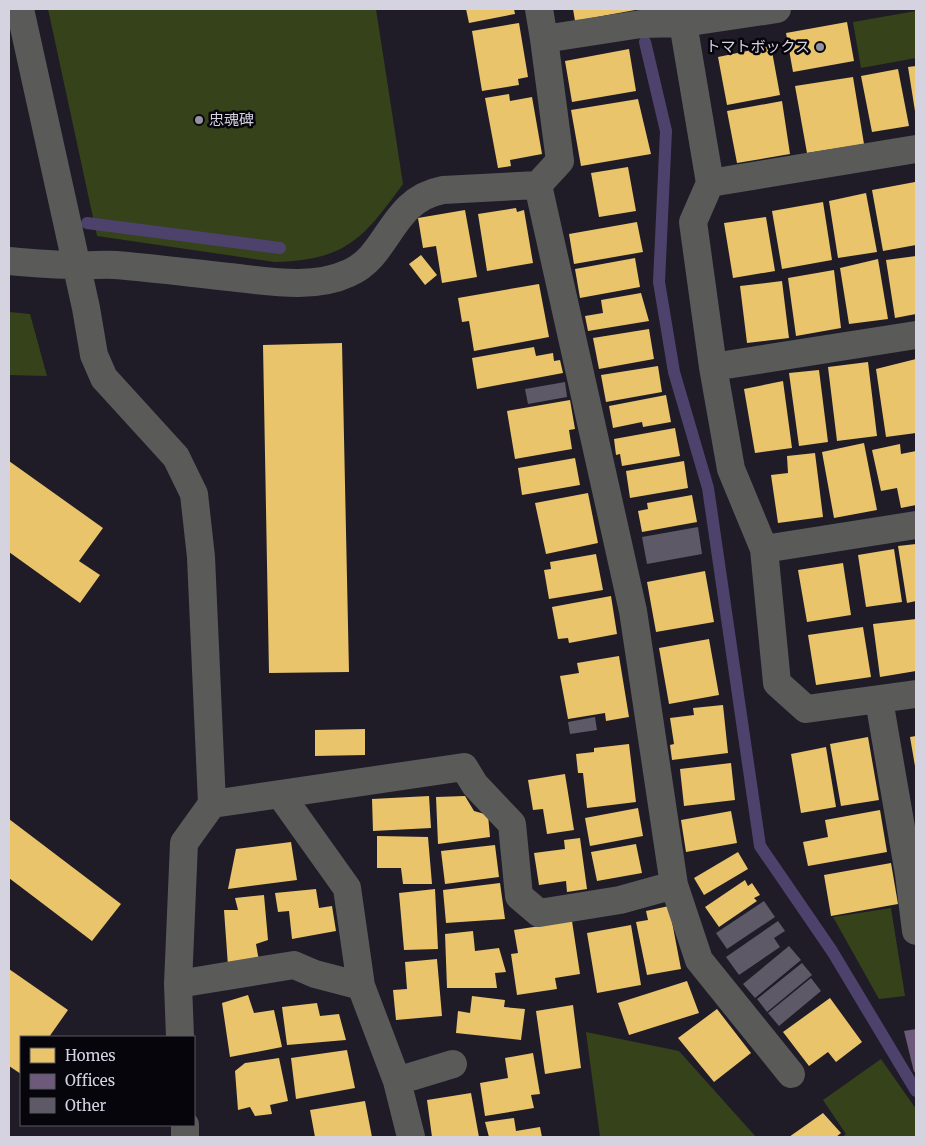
<svg xmlns="http://www.w3.org/2000/svg" width="925" height="1146" font-family="Merriweather,'Noto Sans JP',serif">
  <style>
    .green { fill: #364219 }
    .homes { fill: #e9c46a }
    .offices { fill: #6d597a }
    .lines { fill: none; stroke-linecap: round; stroke-linejoin: round }
    .stream { stroke: #4d426c; stroke-width: 12 }
    .building { fill: #5d5967 }
    .minor { stroke: #5a5b59; stroke-width: 28 }
    .poi-dot { fill: #9693a0; stroke: #07050c; stroke-width: 2 }
    .labels { text-anchor: middle; stroke-width: 5; stroke-linejoin: round; paint-order: stroke }
    .poi-label { font-size: 15px; fill: #d6d3e1; stroke: #07050c; text-anchor: end }
  </style>
  <rect width="100%" height="100%" fill="#1f1c27"/>
  <!-- green -->
  <path class="green" d="M48 9H376L403 184C363 239 346 260 275 262L97 236Z
    M916 11V58L861 68 853 22Z
    M9 312 30 314 47 376 9 375Z
    M891 908 905 996 879 999 833 917Z
    M586 1032 679 1051 756 1137H600Z
    M881 1059 916 1109V1137H842L846 1134 823 1100Z"/>
  <!-- homes -->
  <path class="homes" d="M466 9H514L515 14 469 23Z
    M573 9H634L635 10 575 21Z
    M651 9H677V10L652 14Z
    M847 22 854 61 793 72 786 33Z
    M519 23 528 77 518 79 519 85 482 91 472 31Z
    M771 46 780 95 727 105 718 57Z
    M629 49 636 91 572 102 565 61Z
    M916 66V111H915L908 67Z
    M898 69 909 126 872 132 861 76Z
    M853 77 864 144 807 153 795 86Z
    M509 94 510 101 532 97 542 154 510 160 511 166 498 168 485 98Z
    M638 99 651 154 581 166 571 110Z
    M782 101 790 154 737 163 727 111Z
    M628 167 636 211 599 217 591 173Z
    M915 182 916 245 883 251 872 190Z
    M866 193 877 252 838 258 829 201Z
    M823 202 832 260 782 269 772 211Z
    M516 208 517 212 524 210 533 263 487 271 478 214Z
    M465 210 477 277 442 283 436 246 423 248 418 218Z
    M766 217 775 271 733 278 724 223Z
    M637 222 643 252 574 264 569 234Z
    M421 255 437 275 425 285 409 264Z
    M916 256V314L895 318 886 260Z
    M635 258 640 287 580 298 575 269Z
    M878 259 888 319 849 324 840 268Z
    M834 270 841 328 796 336 788 278Z
    M782 281 789 338 747 343 740 286Z
    M539 284 549 337 474 351 469 321 462 322 458 298Z
    M641 293 649 321 588 331 585 316 603 313 601 300Z
    M649 329 654 359 599 369 593 338Z
    M342 343 349 672 269 673 263 345Z
    M534 347 536 356 553 353 554 361 560 360 563 373 477 389 472 358Z
    M916 359V433L886 437 876 369Z
    M868 362 877 436 837 441 828 367Z
    M658 366 662 392 606 402 601 375Z
    M819 370 828 442 799 446 789 373Z
    M783 381 792 448 755 453 744 389Z
    M666 395 671 422 643 427 642 422 613 428 609 406Z
    M570 400 575 429 569 430 572 449 515 459 507 411Z
    M675 428 680 456 622 466 620 454 616 455 614 439Z
    M864 443 877 510 834 518 822 452Z
    M900 444 901 454 916 451V505L901 508 897 488 881 491 872 450Z
    M815 453 823 517 778 523 771 475 788 473 787 456Z
    M575 458 580 485 522 495 518 468Z
    M9 461 103 528 79 561 100 575 80 603 9 552Z
    M684 461 688 488 630 498 626 471Z
    M588 493 598 543 546 554 535 503Z
    M692 495 697 522 642 532 638 511 648 509 647 503Z
    M916 544V601L907 603 898 546Z
    M894 549 902 602 866 607 858 555Z
    M596 554 603 590 549 599 544 570 551 569 550 562Z
    M843 563 851 615 807 622 798 570Z
    M705 571 714 622 656 632 647 582Z
    M611 596 617 634 569 643 568 638 558 639 552 607Z
    M916 619V671L880 677 873 624Z
    M863 627 871 677 816 685 808 635Z
    M709 639 719 695 669 704 659 648Z
    M619 656 629 717 606 721 605 713 568 719 560 676 579 673 577 663Z
    M723 705 728 753 672 760 670 745 674 744 670 718 694 715 693 708Z
    M365 729V755L315 756V730Z
    M916 736V766H915L910 737Z
    M868 737 879 800 841 806 830 744Z
    M629 744 636 802 587 808 583 773H578L576 754 594 752V748Z
    M826 747 836 807 801 813 791 754Z
    M731 763 735 800 684 806 680 769Z
    M565 774 574 830 547 834 543 809 533 810 528 780Z
    M429 796 431 828 373 831 372 799Z
    M465 796 474 811 488 815 490 837 438 844 436 797Z
    M638 808 643 836 590 846 585 818Z
    M880 810 887 852 808 866 803 842 828 837 825 820Z
    M731 811 737 843 686 852 681 820Z
    M9 819 121 904 92 941 9 878Z
    M377 836 428 837 432 884H403L401 868H377Z
    M580 838 587 889 567 892 566 881 539 885 534 853 565 849 564 840Z
    M291 842 297 880 228 889 236 849Z
    M636 844 642 873 597 881 591 852Z
    M495 845 499 877 445 884 441 851Z
    M738 852 748 869 704 895 694 878Z
    M891 863 898 904 831 916 824 875Z
    M745 880 748 886 752 883 760 895 754 898 757 901 719 927 705 907Z
    M500 883 505 919 446 923 443 890Z
    M316 889 319 908 332 906 336 931 292 939 289 911 278 912 275 893Z
    M435 889 438 949 404 950 399 893Z
    M264 895 268 940 256 944 259 961 228 966 224 910H238L235 898Z
    M669 906 681 969 647 975 636 922 648 920 646 911Z
    M572 921 580 974 555 978 557 989 517 995 511 954 518 953 514 930Z
    M631 925 641 985 597 993 587 933Z
    M473 931 475 951 499 948 506 972 495 973 497 988H447L445 934Z
    M437 959 442 1016 396 1020 393 990 407 989 405 962Z
    M9 969 68 1010 49 1037H21V1074L9 1066Z
    M687 981 699 1013 629 1035 618 1003Z
    M248 995 254 1013 274 1010 282 1047 230 1057 222 1003Z
    M472 996 505 1000 504 1007 525 1009 521 1040 456 1033 458 1011 470 1013Z
    M830 998 862 1042 836 1062 828 1052 809 1066 783 1032Z
    M317 1003 320 1016 339 1014 346 1040 287 1045 282 1007Z
    M573 1005 581 1068 545 1074 536 1011Z
    M717 1009 751 1053 714 1082 678 1038Z
    M347 1050 355 1088 296 1099 291 1058Z
    M533 1053 540 1094 531 1095 534 1108 485 1116 480 1083 508 1078 505 1058Z
    M279 1058 288 1101 270 1105 272 1114 255 1116 250 1107 238 1110 235 1071 245 1063Z
    M471 1093 479 1137H432L427 1100Z
    M365 1101 372 1137H315L310 1110Z
    M823 1113 841 1133 836 1137H789Z
    M514 1118 516 1131 540 1127 542 1137H489L485 1122Z"/>
  <!-- offices -->
  <path class="offices" d="M916 1029V1071L914 1072 904 1031Z"/>
  <g class="lines">
    <!-- stream -->
    <path class="stream" d="M645 42 666 131 659 282 674 372 708 488 760 846 832 951 916 1091
      M87 223 280 248"/>
  </g>
  <!-- building -->
  <path class="building" d="M565 382 567 397 528 404 525 389Z
    M698 527 702 554 647 564 642 537Z
    M595 717 597 730 570 734 568 722Z
    M764 901 775 917 727 949 716 933Z
    M778 921 785 931 774 938 780 947 739 975 726 957Z
    M789 946 801 960 755 998 743 984Z
    M802 963 812 975 767 1012 757 999Z
    M811 978 821 991 779 1026 768 1013Z"/>
  <g class="lines">
    <!-- minor -->
    <path class="minor" d="M20 9 86 308 94 355 104 378 176 457 194 494 201 557 212 804 184 843 178 984 180 1037
      M539 9 544 39
      M683 23 710 183 693 222 713 367 731 469 764 549 777 683 806 709 916 694
      M710 183 916 149
      M9 261C31 263 54 265 77 265 90 266 102 264 115 265 153 268 191 273 229 277 267 281 313 290 349 273 390 255 390 200 443 190L538 185 560 161 544 39 641 24 683 23 777 9
      M713 367 916 335
      M764 549 916 525
      M879 700 909 874 916 873
      M280 794 347 888 361 986 397 1081 411 1137
      M212 804 464 767 475 785 512 824 519 896 539 913 620 900 674 885 633 611 538 185
      M909 874 916 931
      M674 885 699 960 791 1074
      M178 984 294 965 315 974 361 986
      M397 1081 453 1064
      M185 1125V1137"/>
  </g>
  <!-- markers -->
  <g class="poi-dot">
    <circle cx="820" cy="47" r="5"/>
    <circle cx="199" cy="120" r="5"/>
  </g>
  <g class="labels">
    <!-- poi labels -->
    <g class="poi-label">
      <text x="810" y="52">トマトボックス</text>
      <text x="209" y="125" text-anchor="start">忠魂碑</text>
    </g>
  </g>
  <!-- border -->
  <rect width="925" height="1146" fill="none" stroke="#d6d3e1" stroke-width="20"/>
  <!-- legend -->
  <rect x="20" y="1036" width="175" height="90" fill="#07050c" stroke="#5a5761"/>
  <rect x="30" y="1048" width="25" height="15" fill="#e9c46a" stroke="#5a5761"/>
  <text x="65" y="1061" font-size="15" fill="#d6d3e1">Homes</text>
  <rect x="30" y="1074" width="25" height="15" fill="#6d597a" stroke="#5a5761"/>
  <text x="65" y="1086" font-size="15" fill="#d6d3e1">Offices</text>
  <rect x="30" y="1098" width="25" height="15" fill="#5d5967" stroke="#5a5761"/>
  <text x="65" y="1111" font-size="15" fill="#d6d3e1">Other</text>
</svg>
